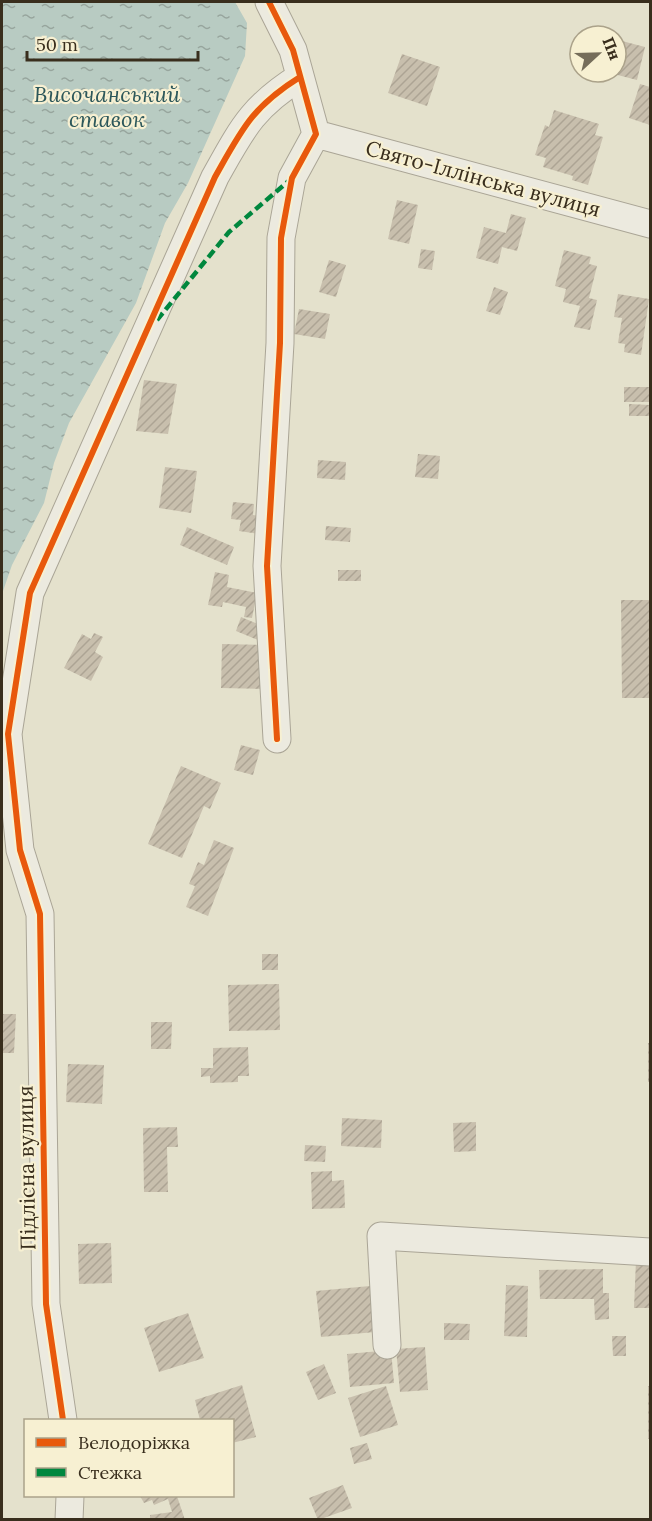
<svg xmlns="http://www.w3.org/2000/svg" width="652" height="1521" font-family="Lora,serif">
  <style>
    .water { fill: url(#water-ripples) }
    .building { fill: url(#building-hatch) }
    .lines { fill: none; stroke-linecap: round; stroke-linejoin: round }
    .minor-casing { stroke: #aaa596; stroke-width: 29 }
    .minor { stroke: #eceadf; stroke-width: 27 }
    .quiet { stroke: #00873e; stroke-width: 4.5; stroke-dasharray: 9 4.5; stroke-linecap: butt }
    .cycleway-casing { stroke: #f7f0d2; stroke-width: 10 }
    .cycleway { stroke: #e8590c; stroke-width: 6 }
    .labels { text-anchor: middle; stroke-width: 4.5; stroke-linejoin: round; paint-order: stroke }
    .street-label { font-size: 21px; fill: #392e1d; stroke: #f7f0d2 }
    .water-label { font-size: 22px; font-style: italic; fill: #2c575a; stroke: #f7f0d2 }
  </style>
  <defs>
    <pattern id="water-ripples" width="26" height="14" patternUnits="userSpaceOnUse" patternTransform="scale(1.5)"><rect width="26" height="14" fill="#b8cbc2"/><path d="M2 4q2-2 4 0t4 0M15 11q2-2 4 0t4 0" fill="none" stroke="#97a59d"/></pattern>
    <pattern id="building-hatch" width="6" height="6" patternUnits="userSpaceOnUse" patternTransform="scale(1.5)"><rect width="6" height="6" fill="#c8bfad"/><path d="M-1 1l2-2M0 6l6-6M5 7l2-2" fill="none" stroke="#ada494"/></pattern>
  </defs>
  <rect width="100%" height="100%" fill="#e4e1cc"/>
  <!-- water -->
  <path class="water" d="M2 2H235L247 23 245 56 188 183 165 223 136 303 69 423 54 463 44 503 12 565 2 594Z"/>
  <!-- building -->
  <path class="building" d="M622 41 645 47 637 80 610 73 616 72Z
    M402 54 440 67 427 106 388 93Z
    M640 84 650 87V125L629 118Z
    M554 110 599 124 595 135 603 137 588 185 572 180 573 176 543 167 546 158 535 155 545 125 549 127Z
    M397 200 418 205 409 244 388 239Z
    M511 214 526 218 517 251 502 247 498 264 476 258 484 227 506 233Z
    M421 249 435 251 432 270 418 268Z
    M564 250 591 257 589 264 597 266 589 298 597 300 590 330 574 327 580 306 563 302 566 289 555 286Z
    M329 260 346 265 336 297 319 292Z
    M494 287 508 292 500 315 486 311Z
    M618 294 649 299 641 355 624 352 625 344 618 343 622 318 614 317Z
    M299 309 330 314 325 339 294 334Z
    M144 380 177 384 168 434 136 431Z
    M624 387H650V402H624Z
    M629 404 650 405V416H629Z
    M418 454 440 456 438 479 415 477Z
    M318 460 346 462 345 480 317 478Z
    M165 467 197 471 191 513 159 508Z
    M233 502 254 504 253 515 261 516 259 534 239 531 241 520 231 519Z
    M326 526 351 528 350 542 325 540Z
    M187 527 234 547 227 565 180 545Z
    M338 570H361V581H338Z
    M215 572 229 575 227 587 257 593 252 618 244 617 246 607 223 602 222 607 208 605Z
    M621 600H650V698H622Z
    M241 617 263 626 258 640 236 631Z
    M94 633 103 637 95 652 103 657 91 681 64 668 82 634 91 639Z
    M222 644 264 645 263 689 221 688Z
    M241 745 260 750 253 775 234 770Z
    M181 766 221 783 210 809 204 806 182 858 148 844Z
    M214 840 234 848 208 916 186 907 195 886 189 884 198 862 204 865Z
    M262 954H278V970H262Z
    M279 984 280 1030 229 1031 228 985Z
    M2 1014H16L14 1053H2Z
    M151 1022H172L171 1049H151Z
    M648 1043H650V1082H648Z
    M248 1047 249 1076H238V1082L210 1083V1076L201 1077V1068H213V1048Z
    M68 1064 104 1065 102 1104 66 1102Z
    M342 1118 382 1120 381 1148 341 1146Z
    M476 1122V1151L454 1152 453 1123Z
    M177 1127 178 1147H167L168 1192H144L143 1128Z
    M305 1145 326 1146 325 1162 304 1161Z
    M332 1171V1181L344 1180 345 1208 312 1209 311 1172Z
    M111 1243 112 1283 79 1284 78 1244Z
    M636 1260H650V1308H634Z
    M603 1269V1293H609V1319L595 1320 594 1299H540L539 1270Z
    M506 1285 528 1286 527 1337 504 1336Z
    M370 1286 375 1332 321 1337 316 1291Z
    M188 1313 204 1358 159 1372 144 1328Z
    M444 1323 470 1324 469 1340H444Z
    M612 1336H626V1356H613Z
    M425 1347 428 1390 400 1392 396 1349Z
    M391 1350 394 1383 350 1387 347 1354Z
    M324 1364 336 1393 318 1400 306 1372Z
    M242 1385 256 1437 232 1443V1420H200L195 1400Z
    M386 1386 398 1425 360 1437 348 1398Z
    M648 1386H650V1439H648Z
    M367 1443 372 1459 354 1464 350 1448Z
    M343 1485 352 1508 318 1520 309 1498Z
    M140 1496H177L185 1520H150V1515L172 1512 168 1499 154 1505 152 1500 144 1503Z"/>
  <g class="lines">
    <defs>
      <path id="minor" d="M269 2 293 50 316 134 292 178 281 238 280 343 267 566 277 739
        M316 134 650 224
        M387 1345 381 1236 650 1252
        M63 1420 46 1304 40 914 20 850 8 734 30 593 215 177C242 129 252 107 300 77
        M69 1520 70 1496"/>
    </defs>
    <!-- minor casing -->
    <use href="#minor" class="minor-casing"/>
    <!-- minor -->
    <use href="#minor" class="minor"/>
    <!-- quiet -->
    <path class="quiet" d="M157 320 229 232 291 179"/>
    <defs>
      <path id="cycleway" d="M269 2 293 50 316 134 292 178 281 238 280 343 267 566 277 739
        M63 1420 46 1304 40 914 20 850 8 734 30 593 215 177C242 129 252 107 300 77"/>
    </defs>
    <!-- cycleway casing -->
    <use href="#cycleway" class="cycleway-casing"/>
    <!-- cycleway -->
    <use href="#cycleway" class="cycleway"/>
  </g>
  <g class="labels">
    <!-- street labels -->
    <g class="street-label">
      <text transform="translate(483 179) rotate(15)" y="7">Свято-Іллінська вулиця</text>
      <text transform="translate(27 1168) rotate(-91)" y="7">Підлісна вулиця</text>
    </g>
    <!-- water labels -->
    <g class="water-label">
      <text x="107" y="102">Височанський<tspan x="107" dy="25">ставок</tspan></text>
    </g>
  </g>
  <!-- border -->
  <rect width="652" height="1521" fill="none" stroke="#392e1d" stroke-width="6"/>
  <!-- legend -->
  <rect x="24" y="1419" width="210" height="78" fill="#f7f0d2" stroke="#aba28a" stroke-width="1.5"/>
  <rect x="36" y="1438" width="30" height="9" fill="#e8590c" stroke="#aba28a" stroke-width="1.5"/>
  <text x="78" y="1449" font-size="18" fill="#392e1d">Велодоріжка</text>
  <rect x="36" y="1468" width="30" height="9" fill="#00873e" stroke="#aba28a" stroke-width="1.5"/>
  <text x="78" y="1479" font-size="18" fill="#392e1d">Стежка</text>
  <!-- north arrow -->
  <g transform="translate(598 54) rotate(68)"><circle r="28" fill="#f7f0d2" stroke="#aba28a" stroke-width="1.5"/>
  <path d="M0-4.5L10 22L0 15L-10 22Z" fill="#756d5a"/>
  <text y="-9" font-size="16" font-weight="bold" text-anchor="middle" fill="#392e1d">Пн</text>
  </g>
  <!-- scale -->
  <path d="M27 51v9h171v-9" fill="none" stroke="#392e1d" stroke-width="3"/>
  <text x="36" y="51" font-size="18" fill="#392e1d" stroke="#f7f0d2" stroke-width="4.5" paint-order="stroke">50 m</text>
</svg>
